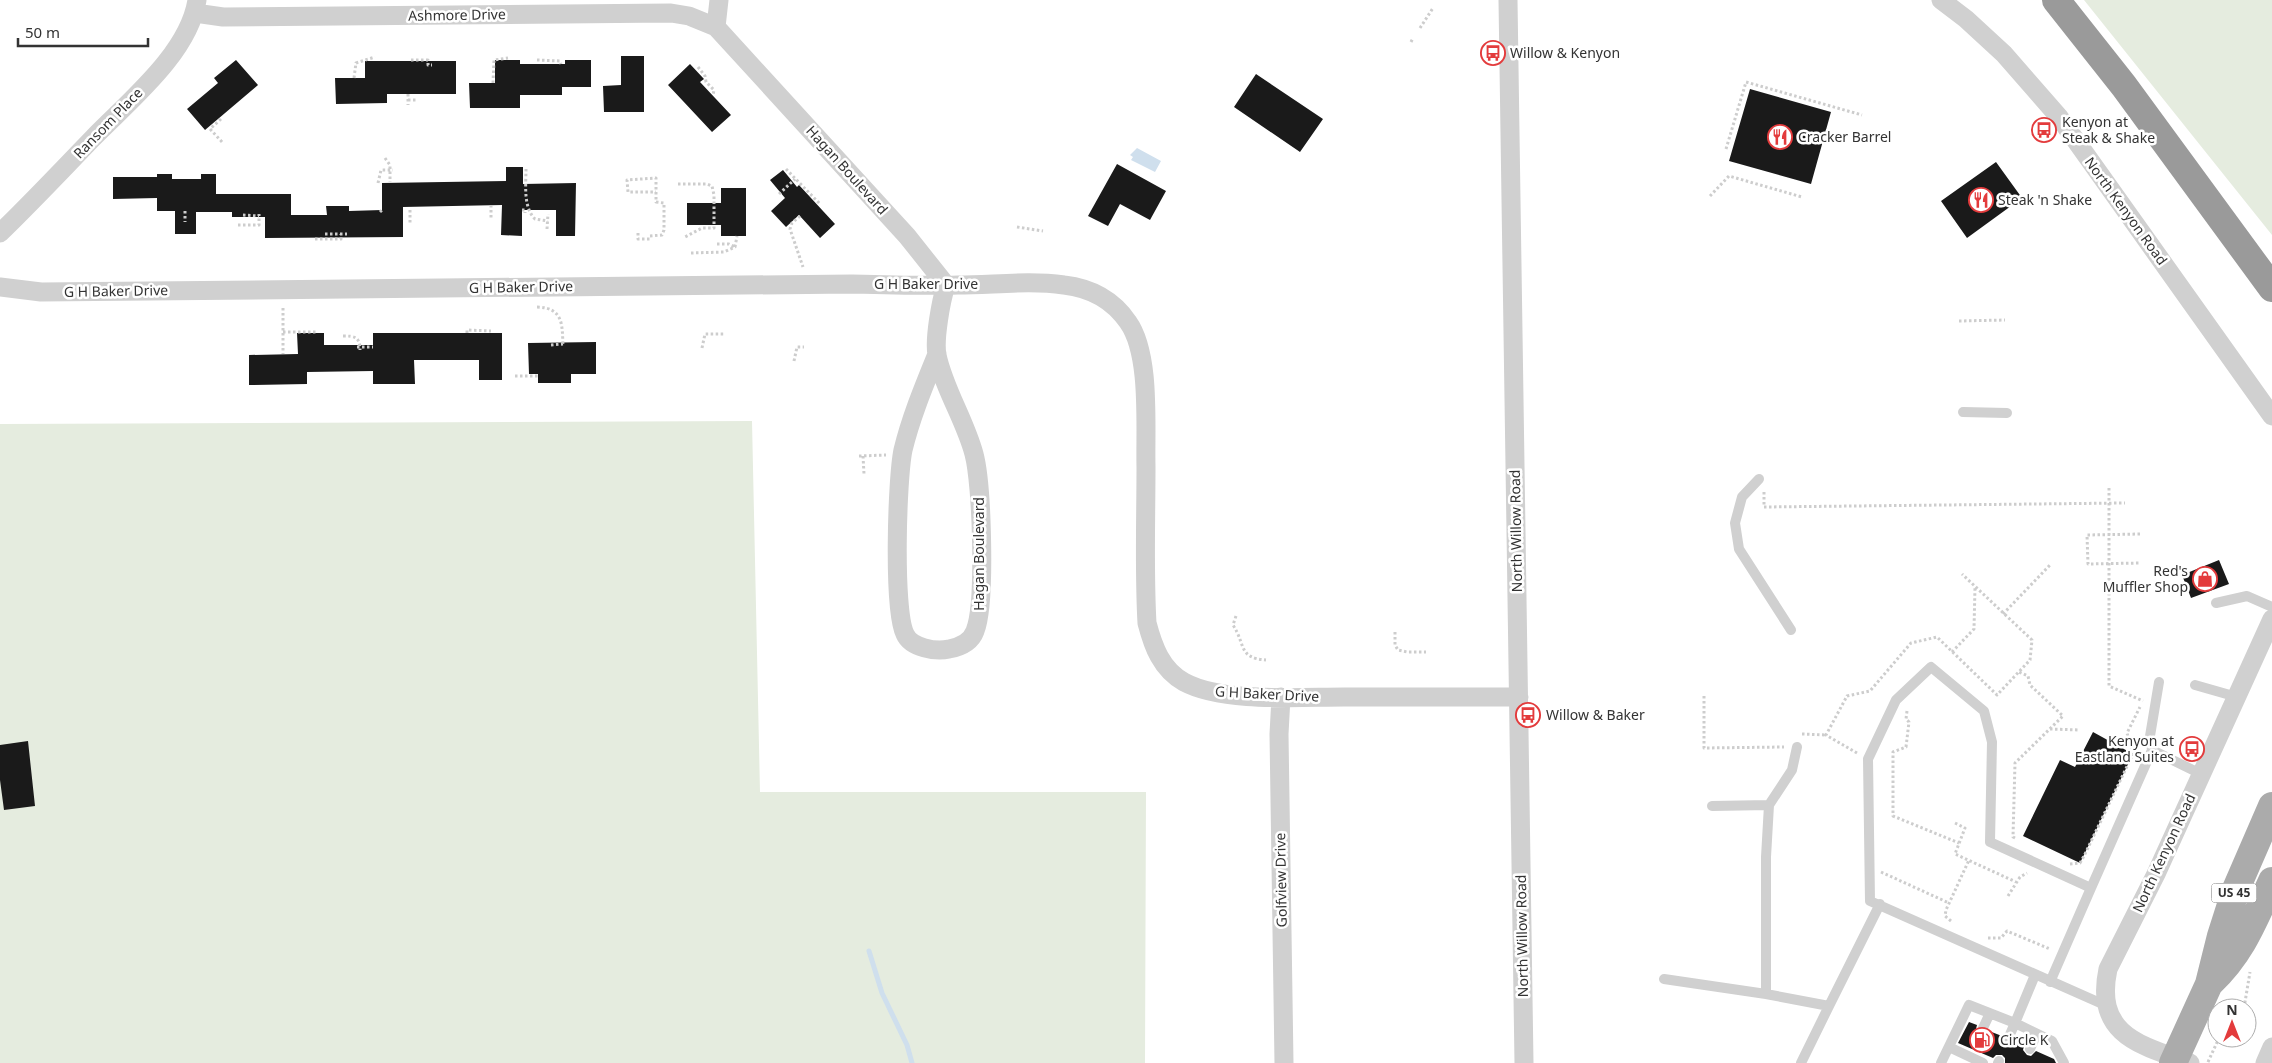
<svg xmlns="http://www.w3.org/2000/svg" width="2272" height="1063" font-family="'Noto Sans',sans-serif">
  <style>
    .green { fill: #e5ecdf }
    .water { fill: #cfdfed }
    .lines { fill: none; stroke-linecap: round; stroke-linejoin: round }
    .stream { stroke: #cfdfed; stroke-width: 5 }
    .building { fill: #1a1a1a }
    .path { stroke: #cdcdcd; stroke-width: 3; stroke-dasharray: 2.5 2.5; stroke-linecap: butt }
    .lane { stroke: #d0d0d0; stroke-width: 10 }
    .street { stroke: #d0d0d0; stroke-width: 19 }
    .primary { stroke: #ababab; stroke-width: 28 }
    .highway { stroke: #9a9a9a; stroke-width: 28 }
    .labels { text-anchor: middle; stroke-width: 5; stroke-linejoin: round; paint-order: stroke }
    .shield { fill: #fff; stroke: #707070; stroke-width: 1 }
    .shield-label { font-size: 12px; font-weight: bold; fill: #333 }
    .street-label { font-size: 14px; fill: #333; stroke: #fff }
    .poi-label { font-size: 14px; fill: #333; stroke: #fff; text-anchor: start }
  </style>
  <rect width="100%" height="100%" fill="#fff"/>
  <!-- green -->
  <path class="green" d="M2084 0H2272V235Z
    M752 421 760 792H1146L1145 1063H0V424Z"/>
  <!-- water -->
  <path class="water" d="M1137 148 1161 161 1155 172 1131 160 1133 157 1130 155Z"/>
  <g class="lines">
    <!-- stream -->
    <path class="stream" d="M869 951 882 993 907 1045 912 1063"/>
  </g>
  <!-- building -->
  <path class="building" d="M621 56H644V112H604L603 86 621 85Z
    M236 60 258 85 205 130 187 109 218 83 214 78Z
    M495 60H520V64H565V60H591V87H562V95H520V108H470L469 83H495Z
    M365 61H456V94H387V103L336 104 335 78H365Z
    M690 64 704 79 700 82 731 115 712 132 668 85Z
    M1256 74 1323 119 1300 152 1234 107Z
    M1750 89 1831 112 1811 184 1729 161Z
    M1996 162 2022 198 1967 238 1941 201Z
    M1117 164 1166 191 1150 220 1120 204 1108 226 1088 216Z
    M506 167H523V184L576 183 575 236H556V210H522V236L501 235 502 205 403 207V237L265 238V217H232V212H196V234H175V211H157V198L113 199V177H157V174H172V179H201V174H216V194H291V215H327L326 206H349V211L382 210V183L506 181Z
    M783 170 797 187 799 185 835 224 820 238 799 215 786 227 771 211 785 198 770 180Z
    M721 188H746V236H721V225H687V203H721Z
    M297 333H324V345H373V333H502V380H479V360H414L415 384H373V371L307 372V384L249 385V355L298 354Z
    M596 342V374H571V383H538V374H529L528 343Z
    M2219 560 2229 584 2191 598 2182 575Z
    M2093 732 2133 754 2080 863 2023 836 2060 760 2075 767Z
    M28 741 35 806 4 810 0 780V745Z
    M1969 1022 1977 1025 1976 1029 1980 1034 1984 1035 1989 1031 2002 1036 2001 1040 2005 1045 2009 1046 2014 1042 2024 1046 2023 1050 2027 1055 2031 1056 2036 1051 2054 1059 2056 1063H2005V1058L2002 1055H1996L1993 1058 1958 1043Z"/>
  <g class="lines">
    <!-- path -->
    <path class="path" d="M1420 28 1433 8
      M1411 42 1413 38
      M411 60H428V65H432
      M537 60 560 61 561 64
      M698 67 705 76 706 82 714 90 713 95
      M354 78 356 63 375 57
      M493 83 494 60 508 58
      M408 94V105
      M408 100H416
      M221 119 210 129 223 143
      M1726 149 1746 82 1862 115
      M385 158 390 165V182
      M526 169C526 185 523 207 535 219L548 221
      M786 169 820 204
      M378 183 381 170H393
      M678 184H707L712 186 714 195V228H702L685 237
      M779 194 795 179
      M1710 196 1729 176 1802 197
      M491 205V220
      M410 210V223
      M522 210H525V213
      M185 211V222
      M380 212 382 210
      M243 215 259 216
      M800 216 792 223 790 229 803 267
      M238 225H259V214
      M1017 227 1043 231
      M547 229 548 214
      M638 233V239H650
      M325 234H347
      M650 236 662 235 664 230V203L656 202V178L627 180 628 192H656
      M315 239H341V234
      M717 244H729L735 247
      M691 253 724 252 735 247 737 236
      M537 307C564 308 562 325 563 346
      M283 308V354
      M1959 321 2005 320
      M283 332H316
      M467 333V330L491 331
      M343 336C355 336 360 337 360 350
      M551 345 563 344
      M357 347H373
      M702 348 705 334H724
      M794 361 797 347H804
      M515 376H538
      M859 456 886 455
      M863 456 864 474
      M2109 488V686L2143 701
      M1764 492V507L2125 503
      M2140 534 2087 535 2088 564 2140 563
      M2003 614 2050 565
      M1236 616 1233 625C1246 645 1238 658 1266 660
      M1395 632V645L1398 650 1407 652H1426
      M1952 652 1974 629 1975 587
      M1704 696V748L1784 747
      M1907 711 1906 719 1909 722 1906 747 1893 752V816L1959 843
      M2050 729 2079 730
      M1802 734 1826 735
      M1857 753 1826 735 1847 696 1870 691 1911 643 1937 637 1997 695 2030 660 2032 640 1962 574
      M1955 823 1965 828 1955 854 2016 882
      M2015 838 2013 837 2015 763 2063 716 2030 685 2028 676 2019 672
      M2070 864 2080 863 2084 856 2133 754 2127 733 2140 707
      M1881 872 1949 903
      M2008 896 2020 877 2027 873
      M1951 921 1945 916 1946 910 1969 860
      M1988 938H2001L2007 931 2050 949
      M2244 1008 2250 972
      M2208 1062 2219 1038"/>
    <!-- lane -->
    <path class="lane" d="M1963 412 2007 413
      M1759 479 1742 497 1735 523 1739 549 1791 630
      M2216 603 2247 596 2272 607
      M2195 685 2237 697
      M1797 747 1792 770 1769 805 1766 857V994L1829 1006 1880 904
      M2152 750 2150 736 2159 682
      M1712 806 1769 805
      M2091 888 2152 750 2201 774
      M2035 975 2015 1023 2052 1041 2064 1063
      M1664 979 1766 994
      M2050 982 2091 888 1990 842 1992 742 1984 711 1931 667 1896 700 1868 759 1870 901 2107 1006
      M1983 1028 1990 1013
      M1949 1047 1983 1063
      M2030 1049 2037 1034
      M1801 1063 1829 1006
      M1941 1063 1969 1005 2015 1023 2008 1039
      M1998 1063 1999 1061"/>
    <!-- street -->
    <path class="street" d="M1508 0 1524 1063
      M1941 0 1966 19 2004 54 2059 117 2272 416
      M195 13 223 17 671 13 689 16 716 27 907 236 946 285C941 301 934 339 937 355 944 389 965 420 974 454 982 484 986 604 975 631 971 642 960 647 949 649 936 652 911 648 905 634 893 610 897 479 903 450 911 417 924 386 937 354
      M716 27 719 0
      M0 233C32 202 62 170 93 138 129 101 189 53 197 0
      M0 287 41 292 852 284C887 285 923 286 958 285 993 285 1029 280 1064 285 1090 288 1113 300 1128 322 1151 354 1145 427 1146 467 1146 519 1144 571 1147 623 1153 646 1161 669 1184 682 1223 703 1299 697 1344 697 1402 697 1460 697 1519 697
      M1281 697 1279 734 1284 1063
      M2190 1063C2140 1045 2094 1035 2108 969L2156 874 2272 619
      M2265 1063 2272 1047"/>
    <!-- primary -->
    <path class="primary" d="M2210 983C2242 953 2254 920 2272 881
      M2173 1063 2209 984 2221 936 2236 889 2272 806"/>
    <!-- highway -->
    <path class="highway" d="M2056 0 2124 86 2272 288"/>
  </g>
  <!-- icons -->
  <defs>
    <symbol id="bus-ring" viewBox="-11 -11 22 22"><circle r="9.5" fill="#fff" stroke="#e33b3c" stroke-width="1.5"/><path d="M-5-6H5V4H4V6H2V4H-2V6H-4V4H-5ZM-3.5-4V0h7V-4ZM-3.5 1.2v1.5H-2V1.2ZM2 1.2v1.5H3.5V1.2Z" fill="#e33b3c"/></symbol>
    <symbol id="restaurant-ring" viewBox="-11 -11 22 22"><circle r="9.5" fill="#fff" stroke="#e33b3c" stroke-width="1.5"/><path d="M-5-6h1v4h1v-4h1v4h1v-4h1v5L-1.5 .5V6h-2V.5L-5-1ZM5-6V6H3V1.5H1.5Q1.5-4 5-6Z" fill="#e33b3c"/></symbol>
    <symbol id="shop-ring" viewBox="-11 -11 22 22"><circle r="9.5" fill="#fff" stroke="#e33b3c" stroke-width="1.5"/><path d="M-5-2.5h2.3a2.7 3.5 0 0 1 5.4 0H5L5.5 6h-11ZM-1.5-2.5h3a1.5 2.3 0 0 0-3 0Z" fill="#e33b3c"/></symbol>
    <symbol id="fuel-ring" viewBox="-11 -11 22 22"><circle r="9.5" fill="#fff" stroke="#e33b3c" stroke-width="1.5"/><path d="M-5.5-6h7V0h2V4h1.3V-2.5L3-4.5l.8-.8L6-3V5H2.5V1h-1V6h-7ZM-4.2-4.7v3.2H.2V-4.7Z" fill="#e33b3c"/></symbol>
  </defs>
  <g fill-rule="evenodd">
    <use href="#bus-ring" x="1479" y="39" width="28" height="28"/>
    <use href="#bus-ring" x="2030" y="116" width="28" height="28"/>
    <use href="#restaurant-ring" x="1766" y="123" width="28" height="28"/>
    <use href="#restaurant-ring" x="1967" y="186" width="28" height="28"/>
    <use href="#shop-ring" x="2191" y="565" width="28" height="28"/>
    <use href="#bus-ring" x="1514" y="701" width="28" height="28"/>
    <use href="#bus-ring" x="2178" y="735" width="28" height="28"/>
    <use href="#fuel-ring" x="1968" y="1026" width="28" height="28"/>
  </g>
  <g class="labels">
    <!-- shield labels -->
    <rect class="shield" x="2211.5" y="883.5" width="45" height="19" rx="4"/>
    <g class="shield-label">
      <text x="2234" y="897">US 45</text>
    </g>
    <!-- street labels -->
    <g class="street-label">
      <text transform="translate(457 15) rotate(-1)" y="5">Ashmore Drive</text>
      <text transform="translate(108 123) rotate(-46)" y="5">Ransom Place</text>
      <text transform="translate(847 170) rotate(48)" y="5">Hagan Boulevard</text>
      <text transform="translate(2126 211) rotate(54)" y="5">North Kenyon Road</text>
      <text x="926" y="289">G H Baker Drive</text>
      <text transform="translate(521 287) rotate(-1)" y="5">G H Baker Drive</text>
      <text transform="translate(116 291) rotate(-1)" y="5">G H Baker Drive</text>
      <text transform="translate(1516 531) rotate(-91)" y="5">North Willow Road</text>
      <text transform="translate(979 554) rotate(-90)" y="5">Hagan Boulevard</text>
      <text transform="translate(1267 694) rotate(3)" y="5">G H Baker Drive</text>
      <text transform="translate(2164 853) rotate(-65)" y="5">North Kenyon Road</text>
      <text transform="translate(1281 880) rotate(-91)" y="5">Golfview Drive</text>
      <text transform="translate(1522 936) rotate(-91)" y="5">North Willow Road</text>
    </g>
    <!-- poi labels -->
    <g class="poi-label">
      <text x="1510" y="58">Willow &amp; Kenyon</text>
      <text x="2062" y="127">Kenyon at<tspan x="2062" dy="16">Steak &amp; Shake</tspan></text>
      <text x="1798" y="142">Cracker Barrel</text>
      <text x="1998" y="205">Steak 'n Shake</text>
      <text x="2188" y="576" text-anchor="end">Red's<tspan x="2188" dy="16">Muffler Shop</tspan></text>
      <text x="1546" y="720">Willow &amp; Baker</text>
      <text x="2174" y="746" text-anchor="end">Kenyon at<tspan x="2174" dy="16">Eastland Suites</tspan></text>
      <text x="2000" y="1045">Circle K</text>
    </g>
  </g>
  <!-- north arrow -->
  <g transform="translate(2232 1023)"><circle r="24" fill="#ffffff" stroke="#adadad"/>
  <path d="M0-4L9 19L0 12L-9 19Z" fill="#e33b3c"/>
  <text y="-8" font-size="14" font-weight="bold" text-anchor="middle" fill="#333333">N</text>
  </g>
  <!-- scale -->
  <path d="M18 38v8h130v-8" fill="none" stroke="#333333" stroke-width="2.5"/>
  <text x="25" y="38" font-size="15" fill="#333333" stroke="#ffffff" stroke-width="4" paint-order="stroke">50 m</text>
</svg>
